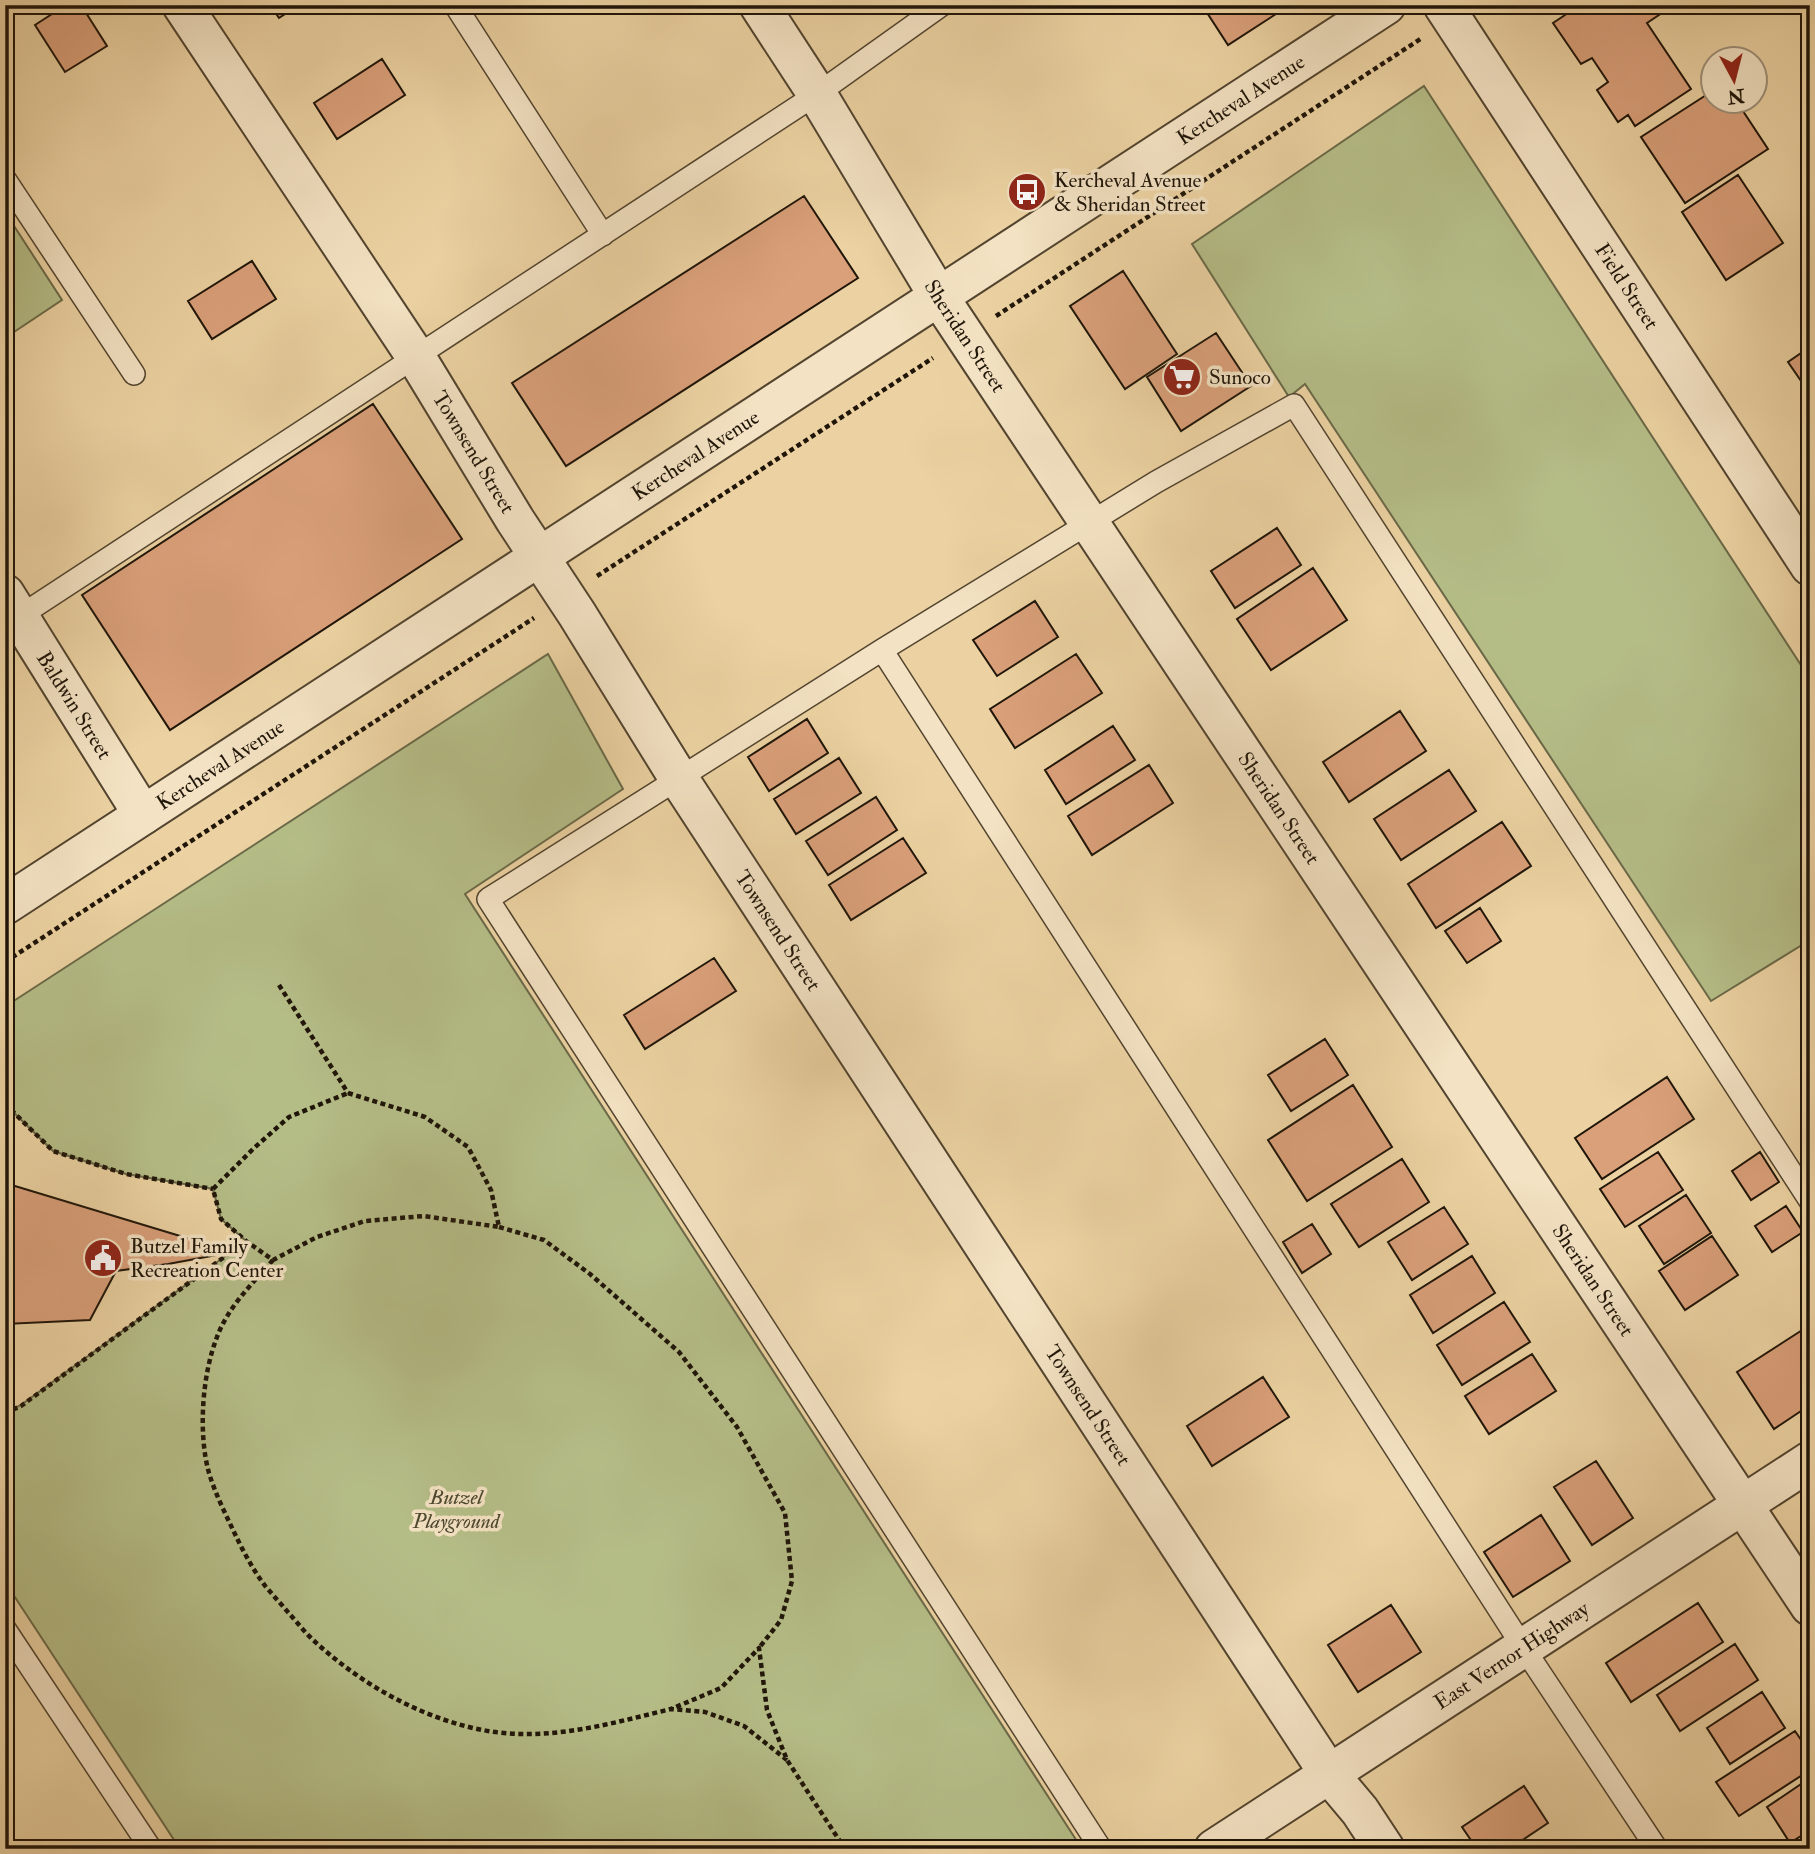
<svg xmlns="http://www.w3.org/2000/svg" width="1815" height="1854" font-family="'IM FELL Double Pica',serif">
  <style>
    .green { fill: #b5bd87; stroke: #6a6948; stroke-width: 2 }
    .building { fill: #daa07a; stroke: #1f1509; stroke-width: 2 }
    .lines { fill: none; stroke-linecap: round; stroke-linejoin: round }
    .service-casing { stroke: #52442f; stroke-width: 24 }
    .minor-casing { stroke: #52442f; stroke-width: 42 }
    .tertiary-casing { stroke: #52442f; stroke-width: 42 }
    .path { stroke: #1f1509; stroke-width: 4.5; stroke-dasharray: 5 3.5; stroke-linecap: butt }
    .service { stroke: #f3e2c3; stroke-width: 21 }
    .minor { stroke: #f3e2c3; stroke-width: 38 }
    .tertiary { stroke: #f3e2c3; stroke-width: 38 }
    .labels { text-anchor: middle; stroke-width: 7; stroke-linejoin: round; paint-order: stroke }
    .street-label { font-size: 21px; fill: #1f1509; stroke: #f3e2c3 }
    .poi-label { font-size: 21px; fill: #1f1509; stroke: #f3e2c3; text-anchor: start }
    .park-label { font-size: 21px; font-style: italic; fill: #4c472f; stroke: #f3e2c3 }
  </style>
  <rect width="100%" height="100%" fill="#ecd2a2"/>
  <filter id="stains"><feTurbulence type="fractalNoise" baseFrequency=".00286" numOctaves="4"/><feColorMatrix values="0 0 0 0 .2 0 0 0 0 .09 0 0 0 0 .02 0 0 0 .5 -.17"/></filter>
  <radialGradient id="worn" r=".72"><stop offset=".6" stop-color="#630" stop-opacity="0"/><stop offset="1" stop-color="#630" stop-opacity=".3"/></radialGradient>
  <!-- green -->
  <path class="green" d="M1424 86 1810 679V940L1711 1001 1305 384 1289 397 1192 244Z
    M5 212 62 300 5 338Z
    M548 654 623 789 465 894 1082 1849H180L5 1582V1413L21 1405 246 1241 221 1219 213 1189 126 1174 53 1151 5 1104V1023L9 1004Z"/>
  <!-- building -->
  <path class="building" d="M66 5H81L107 46 65 72 35 25Z
    M270 5H299L279 18Z
    M1202 5H1290L1228 45Z
    M1558 5H1674L1647 23 1691 89 1635 126 1628 115 1618 122 1597 90 1608 82 1592 58 1581 64 1553 23 1565 15Z
    M382 59 405 95 337 139 314 103Z
    M1714 90V102H1737L1768 149 1685 203 1641 137Z
    M1738 175 1783 243 1726 280 1682 212Z
    M804 196 858 278 566 466 512 383Z
    M252 261 276 299 212 339 188 301Z
    M1123 271 1177 354 1125 389 1070 306Z
    M1216 333 1251 386 1181 431 1147 377Z
    M1810 347V394L1788 362Z
    M373 404 462 539 170 730 82 595Z
    M1277 528 1301 565 1235 608 1211 571Z
    M1313 568 1347 620 1271 670 1237 619Z
    M1035 601 1058 637 997 676 973 640Z
    M1076 654 1102 693 1015 748 990 709Z
    M1400 711 1426 751 1349 802 1323 762Z
    M807 719 828 753 769 791 748 757Z
    M1113 726 1135 760 1066 804 1045 770Z
    M839 758 861 793 796 834 774 799Z
    M1149 765 1173 803 1092 855 1068 816Z
    M1449 770 1476 811 1401 860 1374 819Z
    M876 797 897 830 828 875 806 841Z
    M1502 822 1531 866 1436 928 1408 884Z
    M903 838 926 873 851 920 829 885Z
    M1480 908 1501 941 1467 963 1445 931Z
    M714 958 736 991 645 1049 624 1015Z
    M1325 1039 1348 1075 1291 1111 1268 1075Z
    M1667 1077 1694 1119 1602 1179 1575 1138Z
    M1353 1085 1392 1147 1307 1201 1268 1140Z
    M1658 1152 1683 1190 1625 1227 1600 1189Z
    M1760 1152 1779 1182 1751 1200 1732 1171Z
    M1402 1159 1429 1202 1359 1247 1331 1204Z
    M5 1183 233 1252 168 1264 116 1271 90 1320 5 1324Z
    M1686 1195 1711 1233 1664 1264 1639 1226Z
    M1786 1206 1803 1232 1772 1252 1755 1226Z
    M1444 1207 1468 1244 1412 1280 1388 1242Z
    M1312 1224 1331 1254 1302 1273 1283 1242Z
    M1712 1236 1738 1275 1685 1310 1659 1271Z
    M1472 1256 1495 1293 1433 1333 1410 1295Z
    M1504 1302 1530 1342 1462 1385 1437 1345Z
    M1810 1325V1405L1774 1429 1737 1372Z
    M1532 1354 1556 1391 1489 1434 1465 1396Z
    M1263 1377 1289 1417 1212 1466 1187 1426Z
    M1596 1461 1633 1518 1592 1545 1554 1487Z
    M1541 1515 1570 1561 1513 1597 1484 1552Z
    M1698 1603 1723 1642 1631 1702 1606 1663Z
    M1391 1605 1421 1652 1358 1692 1328 1645Z
    M1735 1644 1758 1680 1680 1731 1657 1695Z
    M1762 1692 1785 1728 1730 1764 1707 1728Z
    M1795 1731 1810 1753V1770L1739 1816 1716 1782Z
    M1810 1778V1830L1790 1843 1767 1807Z
    M1524 1786 1548 1823 1509 1849H1477L1462 1827Z"/>
  <g class="lines">
    <defs>
      <path id="service" d="M455 5 603 235
        M5 179 134 374
        M20 616 817 94 942 5
        M882 650 1523 1647 1657 1849
        M5 1629 151 1849
        M1101 1849 488 899 882 650 1156 482 1294 405 1810 1201"/>
      <g id="minor">
        <path id="s1" d="M182 5 416 357 515 520 577 614 679 779 1329 1774 1360 1811 1385 1849"/>
        <path id="s2" d="M759 5 817 94 939 297 1810 1606"/>
        <path id="s3" d="M1443 5 1810 566"/>
        <path id="s4" d="M5 594 143 815"/>
      </g>
      <g id="tertiary">
        <path id="s5" d="M5 905 1386 5"/>
        <path id="s6" d="M1214 1849 1810 1461"/>
      </g>
    </defs>
    <!-- service casing -->
    <use href="#service" class="service-casing"/>
    <!-- minor casing -->
    <use href="#minor" class="minor-casing"/>
    <!-- tertiary casing -->
    <use href="#tertiary" class="tertiary-casing"/>
    <!-- path -->
    <path class="path" d="M996 316 1422 38
      M597 576 933 358
      M5 962 534 618
      M279 985 348 1093
      M348 1093 425 1117 468 1147 491 1190 499 1227 424 1216 365 1221 317 1237 273 1260 246 1241 221 1219 213 1189 253 1149 289 1117Z
      M5 1104 53 1151 126 1174 213 1189
      M499 1227 544 1240 590 1274 679 1352 737 1427 785 1513 792 1581 781 1620 759 1648
      M273 1260C252 1284 228 1307 217 1337 202 1375 198 1434 209 1473 215 1493 225 1513 234 1532 243 1551 253 1570 266 1587 273 1595 280 1603 287 1611 295 1620 303 1630 312 1639 357 1681 413 1714 473 1728 541 1744 605 1725 671 1709
      M5 1413 21 1406 246 1241
      M787 1760 744 1726 705 1712 671 1709 721 1688 759 1648 767 1710 787 1760 845 1849"/>
    <!-- service -->
    <use href="#service" class="service"/>
    <!-- minor -->
    <use href="#minor" class="minor"/>
    <!-- tertiary -->
    <use href="#tertiary" class="tertiary"/>
  </g>
  <!-- icons -->
  <defs>
    <symbol id="bus-disc" viewBox="-11 -11 22 22"><circle r="9.5" fill="#8f2418" stroke="#f3e2c3"/><path d="M-5-6H5V4H4V6H2V4H-2V6H-4V4H-5ZM-3.5-4V0h7V-4ZM-3.5 1.2v1.5H-2V1.2ZM2 1.2v1.5H3.5V1.2Z" fill="#fff"/></symbol>
    <symbol id="supermarket-disc" viewBox="-11 -11 22 22"><circle r="9.5" fill="#8f2418" stroke="#f3e2c3"/><path d="M-6-5.5h2.5l.6 2H6L4.5 2H-2.5L-4.4-4H-6ZM-1.5 3.2a1.3 1.3 0 1 0 .1 0ZM3 3.2a1.3 1.3 0 1 0 .1 0Z" fill="#fff"/></symbol>
    <symbol id="civic-disc" viewBox="-11 -11 22 22"><circle r="9.5" fill="#8f2418" stroke="#f3e2c3"/><path d="M-.6-6.5H3V-4.5H.6V-3L4-1V1h2V6H-6V1h2V-1L-.6-3ZM-1.2 2.5V6h2.4V2.5Z" fill="#fff"/></symbol>
  </defs>
  <g fill-rule="evenodd">
    <use href="#bus-disc" x="1005" y="170" width="44" height="44"/>
    <use href="#supermarket-disc" x="1160" y="355" width="44" height="44"/>
    <use href="#civic-disc" x="81" y="1236" width="44" height="44"/>
  </g>
  <g class="labels">
    <!-- street labels -->
    <g class="street-label">
      <text dy="7" stroke="none"><textPath href="#s5" startOffset="1475">Kercheval Avenue</textPath></text>
      <text dy="7" stroke="none"><textPath href="#s3" startOffset="336">Field Street</textPath></text>
      <text dy="7" stroke="none"><textPath href="#s2" startOffset="390">Sheridan Street</textPath></text>
      <text dy="7" stroke="none"><textPath href="#s1" startOffset="534">Townsend Street</textPath></text>
      <text dy="7" stroke="none"><textPath href="#s5" startOffset="824">Kercheval Avenue</textPath></text>
      <text dy="7" stroke="none"><textPath href="#s4" startOffset="131">Baldwin Street</textPath></text>
      <text dy="7" stroke="none"><textPath href="#s5" startOffset="257">Kercheval Avenue</textPath></text>
      <text dy="7" stroke="none"><textPath href="#s2" startOffset="957">Sheridan Street</textPath></text>
      <text dy="7" stroke="none"><textPath href="#s1" startOffset="1101">Townsend Street</textPath></text>
      <text dy="7" stroke="none"><textPath href="#s2" startOffset="1524">Sheridan Street</textPath></text>
      <text dy="7" stroke="none"><textPath href="#s1" startOffset="1668">Townsend Street</textPath></text>
      <text dy="7" stroke="none"><textPath href="#s6" startOffset="355">East Vernor Highway</textPath></text>
    </g>
    <!-- poi labels -->
    <g class="poi-label">
      <text x="1054" y="187">Kercheval Avenue<tspan x="1054" dy="24">&amp; Sheridan Street</tspan></text>
      <text x="1209" y="384">Sunoco</text>
      <text x="130" y="1253">Butzel Family<tspan x="130" dy="24">Recreation Center</tspan></text>
    </g>
    <!-- park labels -->
    <g class="park-label">
      <text x="456" y="1504">Butzel<tspan x="456" dy="24">Playground</tspan></text>
    </g>
  </g>
  <!-- margin -->
  <rect width="1815" height="1854" fill="none" stroke="#ecd2a2" stroke-width="28"/>
  <rect x="7" y="7" width="1801" height="1840" fill="none" stroke="#1f1509" stroke-width="3.5"/>
  <rect x="14" y="14" width="1787" height="1826" fill="none" stroke="#1f1509" stroke-width="2"/>
  <!-- north arrow -->
  <g transform="translate(1734 80) rotate(173)"><circle r="33" fill="#f3e2c3" stroke="#9e9079" stroke-width="2"/>
  <path d="M0-5L12 26L0 18L-12 26Z" fill="#8f2418"/>
  <text y="-10" font-size="19" font-weight="bold" text-anchor="middle" fill="#1f1509">N</text>
  </g>
  <rect width="100%" height="100%" filter="url(#stains)"/>
  <rect width="100%" height="100%" fill="url(#worn)"/>
</svg>
